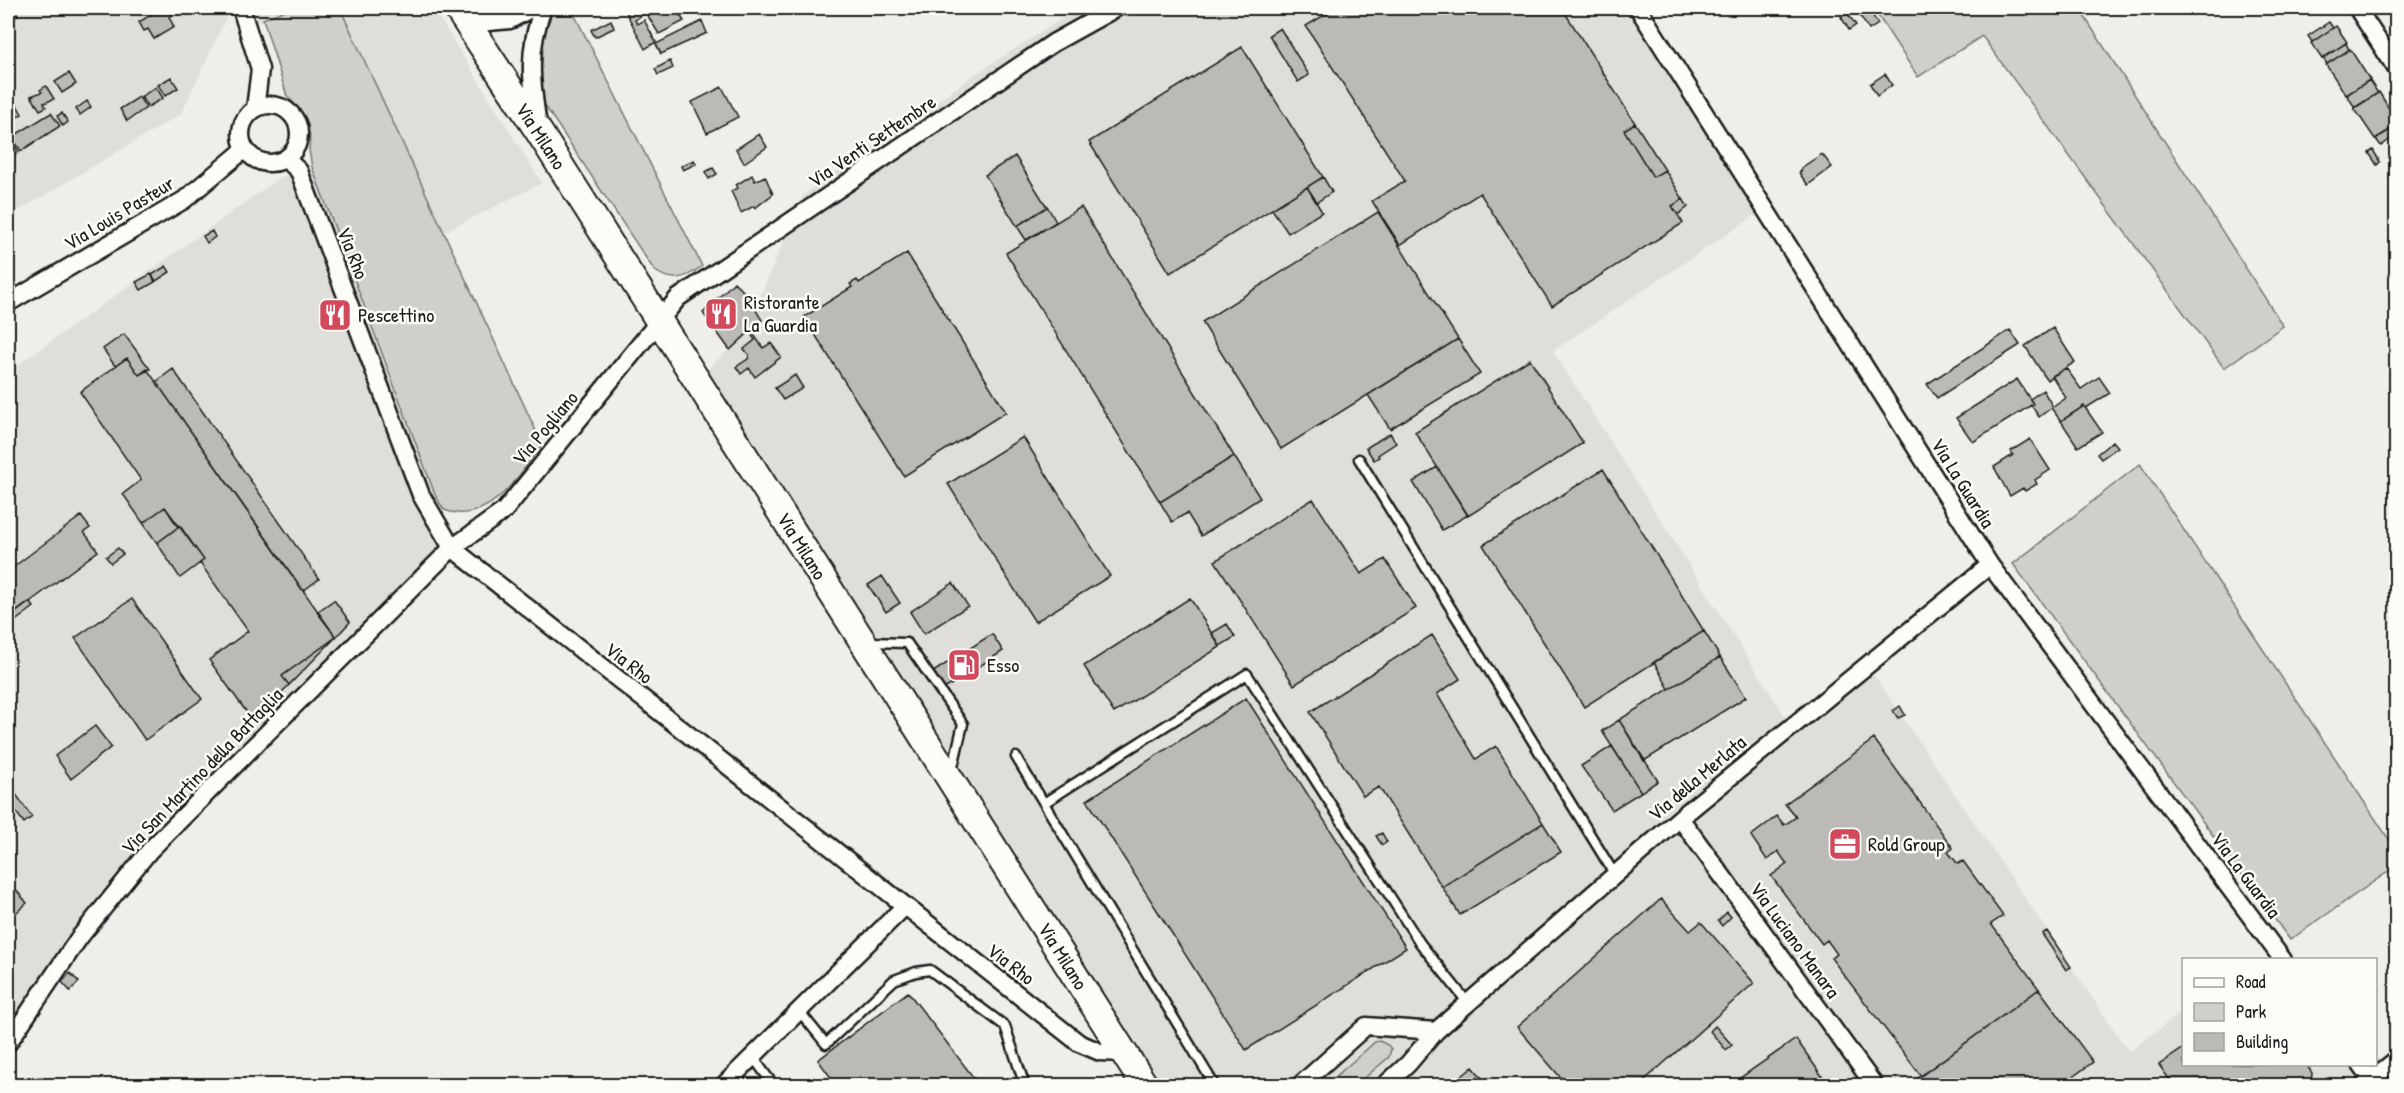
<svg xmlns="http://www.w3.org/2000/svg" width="2404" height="1093" font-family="'Patrick Hand',sans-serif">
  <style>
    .built { fill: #e0deda }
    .green { fill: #d0cfcc; stroke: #767674; stroke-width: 1.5 }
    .building { fill: #bbbab6; stroke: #1c1c1c; stroke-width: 1.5 }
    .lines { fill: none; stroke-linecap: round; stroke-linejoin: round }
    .service-casing { stroke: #1c1c1c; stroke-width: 13 }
    .minor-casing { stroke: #1c1c1c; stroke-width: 21 }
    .primary-casing { stroke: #1c1c1c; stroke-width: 30 }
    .service { stroke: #fdfcf7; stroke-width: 8 }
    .minor { stroke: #fdfcf7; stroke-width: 16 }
    .primary { stroke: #fdfcf7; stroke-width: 26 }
    .labels { text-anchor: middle; stroke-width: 5; stroke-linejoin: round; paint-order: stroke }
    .street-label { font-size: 20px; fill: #1c1c1c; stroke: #fdfcf7 }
    .poi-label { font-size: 20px; fill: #1c1c1c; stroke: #fdfcf7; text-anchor: start }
  </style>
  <rect width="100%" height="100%" fill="#f0eeea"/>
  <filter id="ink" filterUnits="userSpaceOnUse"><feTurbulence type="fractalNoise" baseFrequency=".0167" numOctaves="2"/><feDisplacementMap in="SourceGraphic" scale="12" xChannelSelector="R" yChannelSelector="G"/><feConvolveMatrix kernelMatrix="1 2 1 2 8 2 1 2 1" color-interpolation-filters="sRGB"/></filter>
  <g filter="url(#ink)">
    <!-- built -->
    <path class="built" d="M8 8H231L181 114 8 217Z
      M251 8H290L256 23Z
      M340 8H433L542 183 444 232Z
      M1079 8H1630L1760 212 1553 351 1794 730 1870 669 2129 1052 2183 1011 2184 1064 2350 1065 2358 1075 2345 1086 1157 1085 705 372 743 336 804 194 980 71Z
      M312 167 436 497 455 539 144 841 73 931 8 1028V372L281 177Z"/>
    <!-- green -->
    <path class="green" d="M290 8H340L542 444C520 475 488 527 444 510L436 497 312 167 309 150 310 137 307 123 300 110 287 96 263 19Z
      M552 8H571L702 266C686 279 671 283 654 270L545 106C532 77 539 35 552 8Z
      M1873 8H2079L2283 326 2224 368 1982 36 1918 77Z
      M2140 464 2396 850V866L2290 940 2013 564Z
      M1379 1041 1388 1045 1391 1049 1389 1057 1356 1085H1326L1375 1042Z"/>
    <!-- building -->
    <path class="building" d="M14 8 18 15 8 22V12Z
      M162 8H168L172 14 169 17 174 27 154 39 148 29 144 31 139 22Z
      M624 8H643L646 12 635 20 637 24 644 20 656 42 645 49Z
      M643 8H675L684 21 659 34Z
      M1336 8H1562L1635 123 1624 130 1653 177 1665 170 1683 199 1672 206 1683 223 1552 306 1480 193 1400 245 1372 201 1405 181 1306 26Z
      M1855 8H1868L1878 24 1869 30Z
      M1847 13 1856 25 1849 30 1841 17Z
      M611 20 614 28 595 37 591 30Z
      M702 21 707 33 661 54 656 44Z
      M2329 22 2333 28 2312 42 2308 36Z
      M2336 26 2347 42 2322 59 2311 43Z
      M1280 28 1309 75 1298 82 1269 35Z
      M2346 43 2349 50 2327 64 2323 58Z
      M1242 47 1323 177 1170 273 1089 142Z
      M2350 49 2370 80 2346 95 2326 65Z
      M670 61 673 68 658 75 655 69Z
      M69 73 76 84 62 93 55 82Z
      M1885 74 1892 85 1877 96 1870 84Z
      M171 77 178 88 165 96 158 85Z
      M2369 80 2378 93 2355 108 2347 95Z
      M46 86 54 99 44 103 46 107 40 110 31 96 42 92 40 90Z
      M156 87 163 98 148 107 141 97Z
      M722 87 738 117 707 133 692 102Z
      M2379 92 2396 120V126L2375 139 2354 108Z
      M139 97 146 108 127 121 120 109Z
      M87 101 91 107 80 115 76 109Z
      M17 105 22 114 8 123V111Z
      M51 113 60 126 21 151 12 137Z
      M62 113 68 122 63 126 57 116Z
      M1635 123 1665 170 1653 177 1624 130Z
      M2396 126V135L2381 146 2376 139Z
      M759 134 767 147 744 163 736 149Z
      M11 139 19 152 11 158 8 153V142Z
      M2373 150 2380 162 2377 165 2369 153Z
      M1822 154 1832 167 1808 185 1799 173 1802 170 1801 168Z
      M1015 156 1047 207 1017 226 985 175Z
      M694 160 696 164 683 170 681 166Z
      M713 168 717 174 709 179 705 172Z
      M752 175 755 181 765 176 773 194 755 208 754 206 741 213 731 191 738 188 736 185Z
      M1323 177 1332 192 1317 202 1307 187Z
      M1307 187 1322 212 1288 233 1272 209Z
      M1683 199 1688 207 1678 215 1672 206Z
      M1046 204 1056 222 1026 240 1017 226 1047 207Z
      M1081 207 1234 456 1160 502 1006 253Z
      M1378 212 1458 339 1281 449 1202 322Z
      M212 231 215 237 207 243 203 236Z
      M907 253 1006 412 904 476 804 317 852 287 850 284 857 280 859 283Z
      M166 266 170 272 156 281 152 275Z
      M151 274 155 282 141 290 136 282Z
      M734 282 746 294 762 320 730 350 703 313Z
      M2053 328 2075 362 2047 380 2025 346Z
      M750 329 763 348 771 343 781 357 755 377 749 368 741 374 736 367 748 359 749 355 744 349 755 340 749 331Z
      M2010 330 2020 345 1937 398 1927 384Z
      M124 334 150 369 139 375 127 358 115 366 103 349Z
      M1458 339 1480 374 1390 429 1368 395Z
      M127 358 139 375 147 369 336 637 282 676 289 685 253 721 209 660 248 631 200 563 204 560 165 507 143 523 123 494 141 480 80 392Z
      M1530 359 1583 443 1468 516 1415 432Z
      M2066 368 2081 389 2099 377 2110 393 2086 408 2084 406 2061 421 2051 408 2039 417 2031 405 2033 404 2030 399 2043 390 2053 407 2066 398 2052 376Z
      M173 369 319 579 303 591 156 382Z
      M795 375 803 388 783 400 775 388Z
      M2017 379 2033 404 1973 442 1956 418Z
      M2084 406 2102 432 2078 447 2061 421Z
      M1390 433 1396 443 1378 455 1379 457 1374 460 1366 448Z
      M1023 437 1110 576 1035 622 948 484Z
      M2030 439 2050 470 2035 480 2037 484 2025 491 2023 488 2010 496 1994 467 2013 455 2011 451Z
      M2113 441 2118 447 2101 459 2097 454Z
      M1234 456 1260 498 1201 536 1187 513 1172 522 1160 502Z
      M1437 467 1468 515 1442 530 1413 482Z
      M1603 469 1704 631 1584 707 1483 545Z
      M1313 499 1361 574 1385 559 1416 608 1294 685 1215 561Z
      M165 507 178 527 157 543 143 523Z
      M81 516 90 528 84 532 98 551 15 613 8 602V571Z
      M180 526 204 560 180 578 157 543Z
      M118 548 123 554 111 563 106 557Z
      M882 576 900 603 886 612 868 585Z
      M953 583 968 606 924 634 910 612Z
      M1190 598 1220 647 1114 713 1084 666Z
      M132 599 202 699 145 740 75 638Z
      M334 600 350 622 336 637 317 612Z
      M29 602 34 607 14 622 9 617Z
      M1227 624 1235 637 1220 646 1212 633Z
      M1704 631 1720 657 1669 689 1654 662Z
      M992 634 1003 651 938 693 927 676Z
      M1432 635 1460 679 1437 694 1476 759 1496 746 1543 823 1442 887 1379 787 1363 796 1310 712Z
      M336 637 289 685 282 676Z
      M1720 657 1746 697 1644 761 1619 720Z
      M1246 698 1406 948 1246 1050 1087 800Z
      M1900 706 1905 715 1898 718 1893 711Z
      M1619 720 1658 781 1641 792 1602 731Z
      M95 726 111 747 71 779 55 756Z
      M1874 739 1953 848 1948 852 1958 864 1963 861 2003 916 1991 924 2039 989 1921 1076 1831 958 1837 954 1827 940 1822 944 1771 876 1787 864 1778 851 1767 860 1751 836 1777 816 1784 825 1796 817 1785 804Z
      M1612 746 1641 792 1612 810 1581 766Z
      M8 783 32 817 24 823 8 801Z
      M1543 823 1561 852 1460 915 1442 887Z
      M1382 833 1387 842 1382 845 1376 836Z
      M8 880 27 903 8 920Z
      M1661 899 1690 931 1701 922 1754 983 1638 1086H1568L1517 1027Z
      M1727 912 1731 917 1722 926 1718 921Z
      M2047 931 2071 967 2066 970 2042 934Z
      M70 973 79 982 70 991 62 982Z
      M2039 989 2093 1062 2060 1086H1924L1918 1078Z
      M908 992 980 1086H837L818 1060Z
      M1715 1026 1732 1045 1726 1050 1710 1031Z
      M1796 1039 1829 1086H1735L1733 1083Z
      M2184 1048V1064H2306L2312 1073 2311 1083 2307 1086H2174L2159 1065Z
      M1473 1067 1489 1086H1451L1457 1080Z"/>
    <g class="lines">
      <defs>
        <path id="service" d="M1359 459 1615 875
          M869 642 907 643 963 724 952 771
          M1016 757 1215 1086
          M1044 803 1247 674 1420 943 1468 1003
          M800 1012 826 1044 894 980 916 972 930 970 1005 1026 1025 1086
          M753 1057 774 1086"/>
        <path id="minor" d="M241 8 260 69 255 109
          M1638 8 1990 565 2283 960
          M2357 8 2396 68
          M469 17 467 24 510 20 532 8
          M241 134a29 29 0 1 1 58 0a29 29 0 1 1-58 0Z
          M538 125C531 82 527 50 543 8
          M286 159 299 171 421 495 452 548 1079 1043 1100 1052 1124 1053
          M8 303 184 200 245 149
          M1680 818 1875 1086
          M8 1043 79 938 150 850 452 548 504 511 678 298 1053 43 1116 8
          M2361 1064 2372 1079
          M723 1086 904 907
          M1299 1086 1366 1026 1436 1031
          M1384 1086 1408 1064 1436 1031 1680 818 1990 565
          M2364 1086 2396 1060"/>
        <path id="primary" d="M457 8 539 132 1145 1086"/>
      </defs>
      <!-- service casing -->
      <use href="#service" class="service-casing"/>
      <!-- minor casing -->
      <use href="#minor" class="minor-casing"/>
      <!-- primary casing -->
      <use href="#primary" class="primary-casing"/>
      <!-- service -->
      <use href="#service" class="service"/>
      <!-- minor -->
      <use href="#minor" class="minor"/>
      <!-- primary -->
      <use href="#primary" class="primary"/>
    </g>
  </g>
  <!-- icons -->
  <defs>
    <symbol id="restaurant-square" viewBox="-11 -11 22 22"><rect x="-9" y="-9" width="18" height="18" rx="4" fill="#d1495b" stroke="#fdfcf7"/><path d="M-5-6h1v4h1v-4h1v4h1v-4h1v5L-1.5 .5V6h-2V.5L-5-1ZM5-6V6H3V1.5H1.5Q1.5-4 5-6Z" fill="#fff"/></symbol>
    <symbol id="fuel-square" viewBox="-11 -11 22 22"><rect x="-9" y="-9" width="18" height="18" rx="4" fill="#d1495b" stroke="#fdfcf7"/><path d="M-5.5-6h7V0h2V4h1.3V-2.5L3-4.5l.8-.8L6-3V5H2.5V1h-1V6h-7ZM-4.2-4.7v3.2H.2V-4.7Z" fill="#fff"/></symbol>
    <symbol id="office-square" viewBox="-11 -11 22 22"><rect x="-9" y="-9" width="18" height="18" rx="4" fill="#d1495b" stroke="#fdfcf7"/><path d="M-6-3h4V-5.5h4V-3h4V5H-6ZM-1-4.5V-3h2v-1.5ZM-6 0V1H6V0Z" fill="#fff"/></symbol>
  </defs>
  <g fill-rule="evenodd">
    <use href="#restaurant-square" x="702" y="295" width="38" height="38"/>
    <use href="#restaurant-square" x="316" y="296" width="38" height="38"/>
    <use href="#fuel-square" x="945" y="646" width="38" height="38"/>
    <use href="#office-square" x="1826" y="825" width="38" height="38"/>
  </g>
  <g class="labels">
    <!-- street labels -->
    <g class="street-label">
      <text transform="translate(541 136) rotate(57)" y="7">Via Milano</text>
      <text transform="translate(872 141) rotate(-34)" y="7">Via Venti Settembre</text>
      <text transform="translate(119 213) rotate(-31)" y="7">Via Louis Pasteur</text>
      <text transform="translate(353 253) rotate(69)" y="7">Via Rho</text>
      <text transform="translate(545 428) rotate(-50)" y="7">Via Pogliano</text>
      <text transform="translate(1963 483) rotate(58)" y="7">Via La Guardia</text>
      <text transform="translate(802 546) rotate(58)" y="7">Via Milano</text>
      <text transform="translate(629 663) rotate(38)" y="7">Via Rho</text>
      <text transform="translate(202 771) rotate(-46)" y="7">Via San Martino della Battaglia</text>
      <text transform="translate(1697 778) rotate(-40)" y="7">Via della Merlata</text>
      <text transform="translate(2246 875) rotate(53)" y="7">Via La Guardia</text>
      <text transform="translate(1795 940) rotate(54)" y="7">Via Luciano Manara</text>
      <text transform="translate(1063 956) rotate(58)" y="7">Via Milano</text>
      <text transform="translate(1011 964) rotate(38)" y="7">Via Rho</text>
    </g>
    <!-- poi labels -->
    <g class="poi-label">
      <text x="744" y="309">Ristorante<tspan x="744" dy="23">La Guardia</tspan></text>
      <text x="358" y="322">Pescettino</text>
      <text x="987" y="672">Esso</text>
      <text x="1868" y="851">Rold Group</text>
    </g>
  </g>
  <!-- margin -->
  <rect width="2404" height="1093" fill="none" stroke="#fdfcf7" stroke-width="30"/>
  <rect x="15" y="15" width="2374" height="1063" fill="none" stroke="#1c1c1c" stroke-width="2" filter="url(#ink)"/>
  <!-- legend -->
  <rect x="2182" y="958" width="195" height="108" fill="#fdfcf7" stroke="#a3a29f" stroke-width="1.5"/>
  <rect x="2194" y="978" width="30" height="9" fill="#fdfcf7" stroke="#a3a29f" stroke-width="1.5"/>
  <text x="2236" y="988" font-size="18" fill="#1c1c1c">Road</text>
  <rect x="2194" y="1003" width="30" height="18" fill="#d0cfcc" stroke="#a3a29f" stroke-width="1.5"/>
  <text x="2236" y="1018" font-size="18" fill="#1c1c1c">Park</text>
  <rect x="2194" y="1033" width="30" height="18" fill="#bbbab6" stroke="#a3a29f" stroke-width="1.5"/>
  <text x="2236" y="1048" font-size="18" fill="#1c1c1c">Building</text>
</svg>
